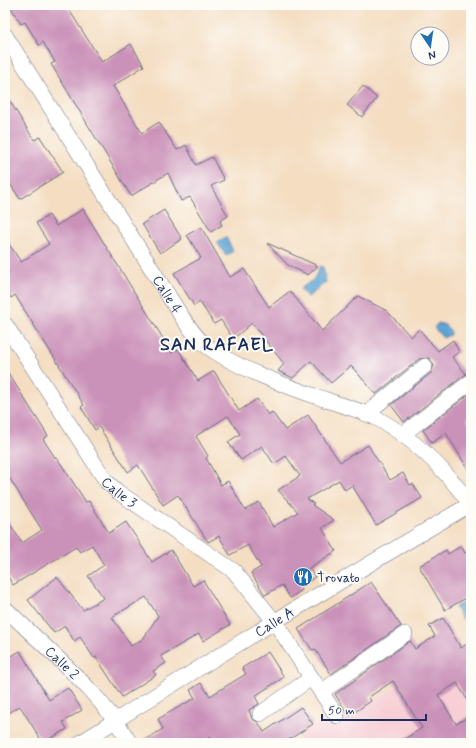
<svg xmlns="http://www.w3.org/2000/svg" width="476" height="748" font-family="Mynerve,sans-serif">
  <style>
    .built { fill: #f7cfd5 }
    .water { fill: #5ca3d3; stroke: #3c6998 }
    .building { fill: #cb92b9; fill-rule: evenodd }
    .lines { fill: none; stroke-linecap: round; stroke-linejoin: round }
    .minor-casing { stroke: #676c81; stroke-width: 16 }
    .minor { stroke: #fff; stroke-width: 15 }
    .labels { text-anchor: middle; stroke-width: 4; stroke-linejoin: round; paint-order: stroke }
    .street-label { font-size: 14px; fill: #1b2f5e; stroke: #fdfcf7 }
    .poi-label { font-size: 14px; fill: #1b2f5e; stroke: #fdfcf7; text-anchor: start }
    .district-label { font-size: 18px; font-weight: bold; letter-spacing: 1px; fill: #1b2f5e; stroke: #fdfcf7 }
  </style>
  <rect width="100%" height="100%" fill="#fdfcf7"/>
  <filter id="ink" filterUnits="userSpaceOnUse"><feTurbulence type="fractalNoise" baseFrequency=".025" numOctaves="2"/><feDisplacementMap in="SourceGraphic" scale="8" xChannelSelector="R" yChannelSelector="G"/><feConvolveMatrix kernelMatrix="1 2 1 2 8 2 1 2 1" color-interpolation-filters="sRGB"/></filter>
  <filter id="wash" filterUnits="userSpaceOnUse"><feTurbulence type="fractalNoise" baseFrequency=".012" numOctaves="4" result="noise"/><feDisplacementMap in="SourceGraphic" scale="16" xChannelSelector="R" yChannelSelector="G"/><feGaussianBlur stdDeviation="0.9" result="paint"/><feColorMatrix in="noise" values="0 0 0 0 0 0 0 0 0 0 0 0 0 0 0 0 0 1.4 0 .05"/><feComposite in="paint" operator="in"/></filter>
  <g filter="url(#wash)">
    <rect width="100%" height="100%" fill="#f4ddc1"/>
    <!-- built -->
    <path class="built" d="M471 639V743H290L325 718 331 727Z"/>
    <!-- water -->
    <path class="water" d="M226 237 233 251 226 256 217 242Z
      M320 266 323 267 326 282 308 297 300 289 314 279Z
      M438 323 445 325 451 332 450 335 443 338 434 328Z
      M471 598V613L462 619 455 607Z"/>
    <g id="blocks">
      <!-- building -->
      <path class="building" d="M9 5H66L102 62 131 44 144 66 113 86 142 133 159 122 177 150 186 145 196 165 212 157 224 180 211 186 228 216 220 221 222 225 211 232 190 197 181 201 168 173 131 196 51 64 55 62 43 42 39 45 25 22 21 24Z
        M363 86 377 98 362 117 347 105Z
        M5 93 34 140 40 137 63 172 20 199 5 176Z
        M83 209 172 353 178 349 198 381 214 371 239 411 257 399 268 415 272 412 285 430 308 415 340 462 368 445 390 480 403 473 410 485 413 484 422 498 376 525 352 485 345 490 339 480 307 499 314 504 312 505 334 520 322 528 336 551 309 568 315 577 300 586 302 590 290 598 282 585 265 595 251 573 261 567 248 545 230 555 219 536 208 542 178 495 163 505 138 465 128 472 99 427 95 430 81 407 84 405 15 295 11 298 5 288V276L9 273 5 267V238L21 262 49 244 36 223 49 215 56 226ZM228 416 240 434 228 442 241 460 262 446 274 464 286 456 300 476 278 490 298 512 273 527 259 502 245 510 228 481 221 485 206 458 208 456 196 436Z
        M164 210 182 239 160 253 142 224Z
        M201 227 230 277 244 269 269 307 290 291 322 331 358 296 387 311 411 337 419 329 438 351 453 340 459 352 452 357 466 374 404 422 391 405 431 373 434 365 429 358 419 359 376 394 351 366 331 383 311 361 293 378 278 371 284 364 252 323 233 339 221 320 214 324 200 302 194 306 174 273 201 258 187 235Z
        M267 243 318 266 308 275 288 265Z
        M5 368 48 436 43 439 56 459 57 458 86 502 89 501 109 533 126 522 152 562 171 550 193 586 203 580 230 625 203 641 199 634 161 656 166 663 153 671 156 675 122 697 96 657 94 658 80 637 74 641 65 626 54 633 28 600 57 577 83 610 104 598 88 576 104 565 92 545 80 552 76 547 13 585 5 572V516L22 543 42 530 5 471ZM146 597 158 616 143 639 131 646 112 617Z
        M470 393 471 414 466 418 471 427V474L446 433 432 443 423 430Z
        M461 546 465 553 471 549V595L445 610 419 566 446 550 448 554Z
        M371 582 401 626 331 674 315 649 312 650 298 629Z
        M443 618 461 648 471 641V706L457 683 438 695 456 724 471 715V743H398L422 728 393 681 369 697 371 701 349 716 335 694 410 641 415 649 435 636 429 626Z
        M20 651 49 700 68 688 82 710 63 722 67 729 43 743 20 706 5 715V660Z
        M268 652 284 677 255 696 259 704 249 710 252 719 258 722 264 732 301 707 313 724 284 743H215L210 737 199 743H139L163 729 158 719 195 698 190 690 201 683 210 696 246 674 242 668Z"/>
    </g>
  </g>
  <g filter="url(#ink)">
    <use href="#blocks" fill-opacity="0" stroke="#676c81" stroke-width="1"/>
    <g class="lines">
      <defs>
        <g id="minor">
          <path id="s1" d="M5 35 180 314C187 324 194 335 203 343 229 365 290 388 324 399 342 406 361 410 378 419 415 439 447 472 471 505"/>
          <path id="s2" d="M5 324 106 481 118 492 234 571 274 621 337 716"/>
          <path d="M366 414 425 366"/>
          <path d="M402 435 469 383"/>
          <path id="s3" d="M5 608C50 653 97 688 130 743"/>
          <path d="M321 692 405 634"/>
          <path d="M260 714 311 678"/>
          <path id="s4" d="M80 743C209 661 339 581 471 504"/>
        </g>
      </defs>
      <!-- minor casing -->
      <use href="#minor" class="minor-casing"/>
      <!-- minor -->
      <use href="#minor" class="minor"/>
    </g>
  </g>
  <!-- icons -->
  <defs>
    <symbol id="restaurant-disc" viewBox="-11 -11 22 22"><circle r="9.5" fill="#1f6fb2" stroke="#fdfcf7"/><path d="M-5-6h1v4h1v-4h1v4h1v-4h1v5L-1.5 .5V6h-2V.5L-5-1ZM5-6V6H3V1.5H1.5Q1.5-4 5-6Z" fill="#fff"/></symbol>
  </defs>
  <g fill-rule="evenodd">
    <use href="#restaurant-disc" x="292" y="566" width="22" height="22"/>
  </g>
  <g class="labels">
    <!-- street labels -->
    <g class="street-label">
      <text dy="5" stroke="none"><textPath href="#s1" startOffset="306">Calle 4</textPath></text>
      <text dy="5" stroke="none"><textPath href="#s2" startOffset="204">Calle 3</textPath></text>
      <text dy="5" stroke="none"><textPath href="#s4" startOffset="229">Calle A</textPath></text>
      <text dy="5" stroke="none"><textPath href="#s3" startOffset="79">Calle 2</textPath></text>
    </g>
    <!-- poi labels -->
    <g class="poi-label">
      <text x="317" y="582">Trovato</text>
    </g>
    <!-- district labels -->
    <g class="district-label">
      <text x="217" y="350">SAN RAFAEL</text>
    </g>
  </g>
  <!-- margin -->
  <rect width="476" height="748" fill="none" stroke="#fdfcf7" stroke-width="20"/>
  <!-- north arrow -->
  <g transform="translate(430 46) rotate(167)"><circle r="19" fill="#fdfcf7" stroke="#a3aaba"/>
  <path d="M0-3L7 15L0 10L-7 15Z" fill="#1f6fb2"/>
  <text y="-6" font-size="11" font-weight="bold" text-anchor="middle" fill="#1b2f5e">N</text>
  </g>
  <!-- scale -->
  <path d="M322 714v6h104v-6" fill="none" stroke="#1b2f5e" stroke-width="2"/>
  <text x="328" y="714" font-size="12" fill="#1b2f5e" stroke="#fdfcf7" stroke-width="3" paint-order="stroke">50 m</text>
</svg>
